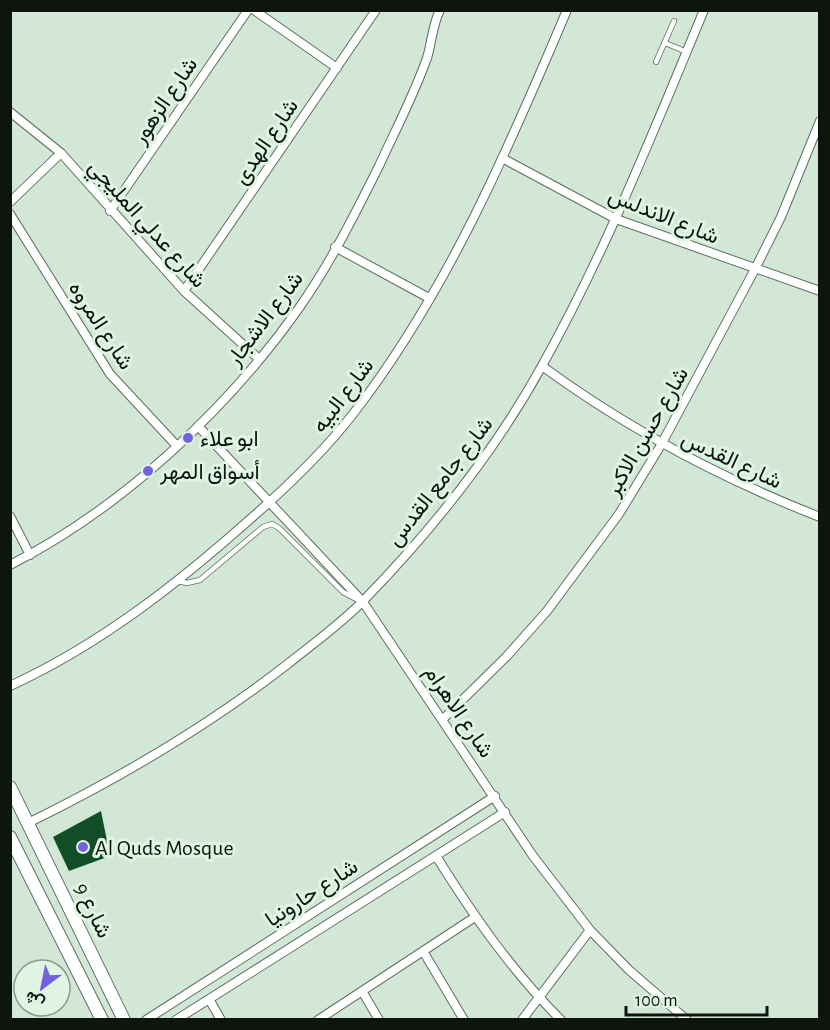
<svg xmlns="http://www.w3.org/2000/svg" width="830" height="1030" font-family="'Alegreya Sans',Vazirmatn,sans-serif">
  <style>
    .building { fill: #114d27 }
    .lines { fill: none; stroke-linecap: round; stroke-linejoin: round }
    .service-casing { stroke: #5c6f60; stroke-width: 6 }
    .minor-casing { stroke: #5c6f60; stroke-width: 10 }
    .secondary-casing { stroke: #5c6f60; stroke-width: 14 }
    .service { stroke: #fff; stroke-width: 4.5 }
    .minor { stroke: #fff; stroke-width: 8 }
    .secondary { stroke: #fff; stroke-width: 12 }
    .poi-dot { fill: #7362dc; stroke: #dff4e3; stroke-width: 2 }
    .labels { text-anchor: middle; stroke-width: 6; stroke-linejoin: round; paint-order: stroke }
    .street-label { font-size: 22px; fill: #0e150f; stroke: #dff4e3 }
    .poi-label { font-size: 22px; fill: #0e150f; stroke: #dff4e3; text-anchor: start }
  </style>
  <rect width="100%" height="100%" fill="#d2e7d6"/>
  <!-- building -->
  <path class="building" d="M101 811 110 856 69 871 53 837Z"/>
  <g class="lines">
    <defs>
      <path id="service" d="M665 43 687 52
        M656 62 674 21
        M178 581 187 583 200 580 263 527 272 524 279 528 343 592 360 601"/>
      <path id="minor" d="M254 10 337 68
        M10 112 61 153 184 291 259 359
        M502 158 616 219 820 291
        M10 202 61 153
        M110 211 248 10
        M10 214 110 374 176 445
        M335 247 429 298
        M184 291 376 10
        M542 366C628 429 720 478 820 517
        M198 426 363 602 533 856 590 930 629 970 687 1020
        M10 516 30 555
        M10 565C122 508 227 410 299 308 330 264 355 214 379 166 395 131 414 95 427 58 432 42 432 26 440 10
        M10 686C99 645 176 585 248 521 286 488 322 454 353 414 446 294 508 150 567 10
        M443 719 507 656 547 611 619 514 661 445 755 269 781 217 820 121
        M28 823C120 778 207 727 289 663 314 643 342 623 364 600 432 530 496 450 543 364 606 251 654 130 704 10
        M436 856C473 915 511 970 561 1020
        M423 951 464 1020
        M362 991 379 1020
        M209 999 221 1020
        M146 1020 495 796
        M176 1020 505 812
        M318 1020 475 917
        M522 1020 590 930"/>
      <path id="secondary" d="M10 787 124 1020
        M10 837 102 1020"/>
    </defs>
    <!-- service casing -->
    <use href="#service" class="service-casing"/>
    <!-- minor casing -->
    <use href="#minor" class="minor-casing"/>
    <!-- secondary casing -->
    <use href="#secondary" class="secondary-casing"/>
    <!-- service -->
    <use href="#service" class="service"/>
    <!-- minor -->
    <use href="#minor" class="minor"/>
    <!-- secondary -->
    <use href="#secondary" class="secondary"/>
  </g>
  <!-- markers -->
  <g class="poi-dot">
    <circle cx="188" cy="438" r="6"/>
    <circle cx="148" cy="471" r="6"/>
    <circle cx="83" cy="847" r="6"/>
  </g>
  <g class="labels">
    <!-- street labels -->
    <g class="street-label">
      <text transform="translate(164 100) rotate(-56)" y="8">شارع الزهور</text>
      <text transform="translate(265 141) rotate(-56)" y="8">شارع الهدى</text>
      <text transform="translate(664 215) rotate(22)" y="8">شارع الاندلس</text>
      <text transform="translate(148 223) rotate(48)" y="8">شارع عدلي المليجي</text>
      <text transform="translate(264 318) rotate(-53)" y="8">شارع الاشجار</text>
      <text transform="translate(102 325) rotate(57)" y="8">شارع المروه</text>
      <text transform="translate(342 395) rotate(-53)" y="8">شارع البيه</text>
      <text transform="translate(646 431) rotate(-60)" y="8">شارع حسن الاكبر</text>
      <text transform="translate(732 459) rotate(25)" y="8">شارع القدس</text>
      <text transform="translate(439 481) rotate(-52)" y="8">شارع جامع القدس</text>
      <text transform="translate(460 711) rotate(56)" y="8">شارع الاهرام</text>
      <text transform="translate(311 892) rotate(-33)" y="8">شارع حارونيا</text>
      <text transform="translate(94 910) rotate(64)" y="8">شارع 9</text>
    </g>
    <!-- poi labels -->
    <g class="poi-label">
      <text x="200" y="446">ابو علاء</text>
      <text x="160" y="479">أسواق المهر</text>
      <text x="95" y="855">Al Quds Mosque</text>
    </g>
  </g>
  <!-- border -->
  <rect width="830" height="1030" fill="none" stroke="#0e150f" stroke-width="24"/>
  <!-- north arrow -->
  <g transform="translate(42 988) rotate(212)"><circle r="28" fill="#dff4e3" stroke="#8b9b8e" stroke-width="1.5"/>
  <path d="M0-4.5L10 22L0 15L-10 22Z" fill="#7362dc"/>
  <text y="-9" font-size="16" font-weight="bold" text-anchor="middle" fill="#0e150f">ش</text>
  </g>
  <!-- scale -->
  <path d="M626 1006v9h141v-9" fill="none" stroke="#0e150f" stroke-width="3"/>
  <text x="635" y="1006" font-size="18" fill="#0e150f" stroke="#dff4e3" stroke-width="4.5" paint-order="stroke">100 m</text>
</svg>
